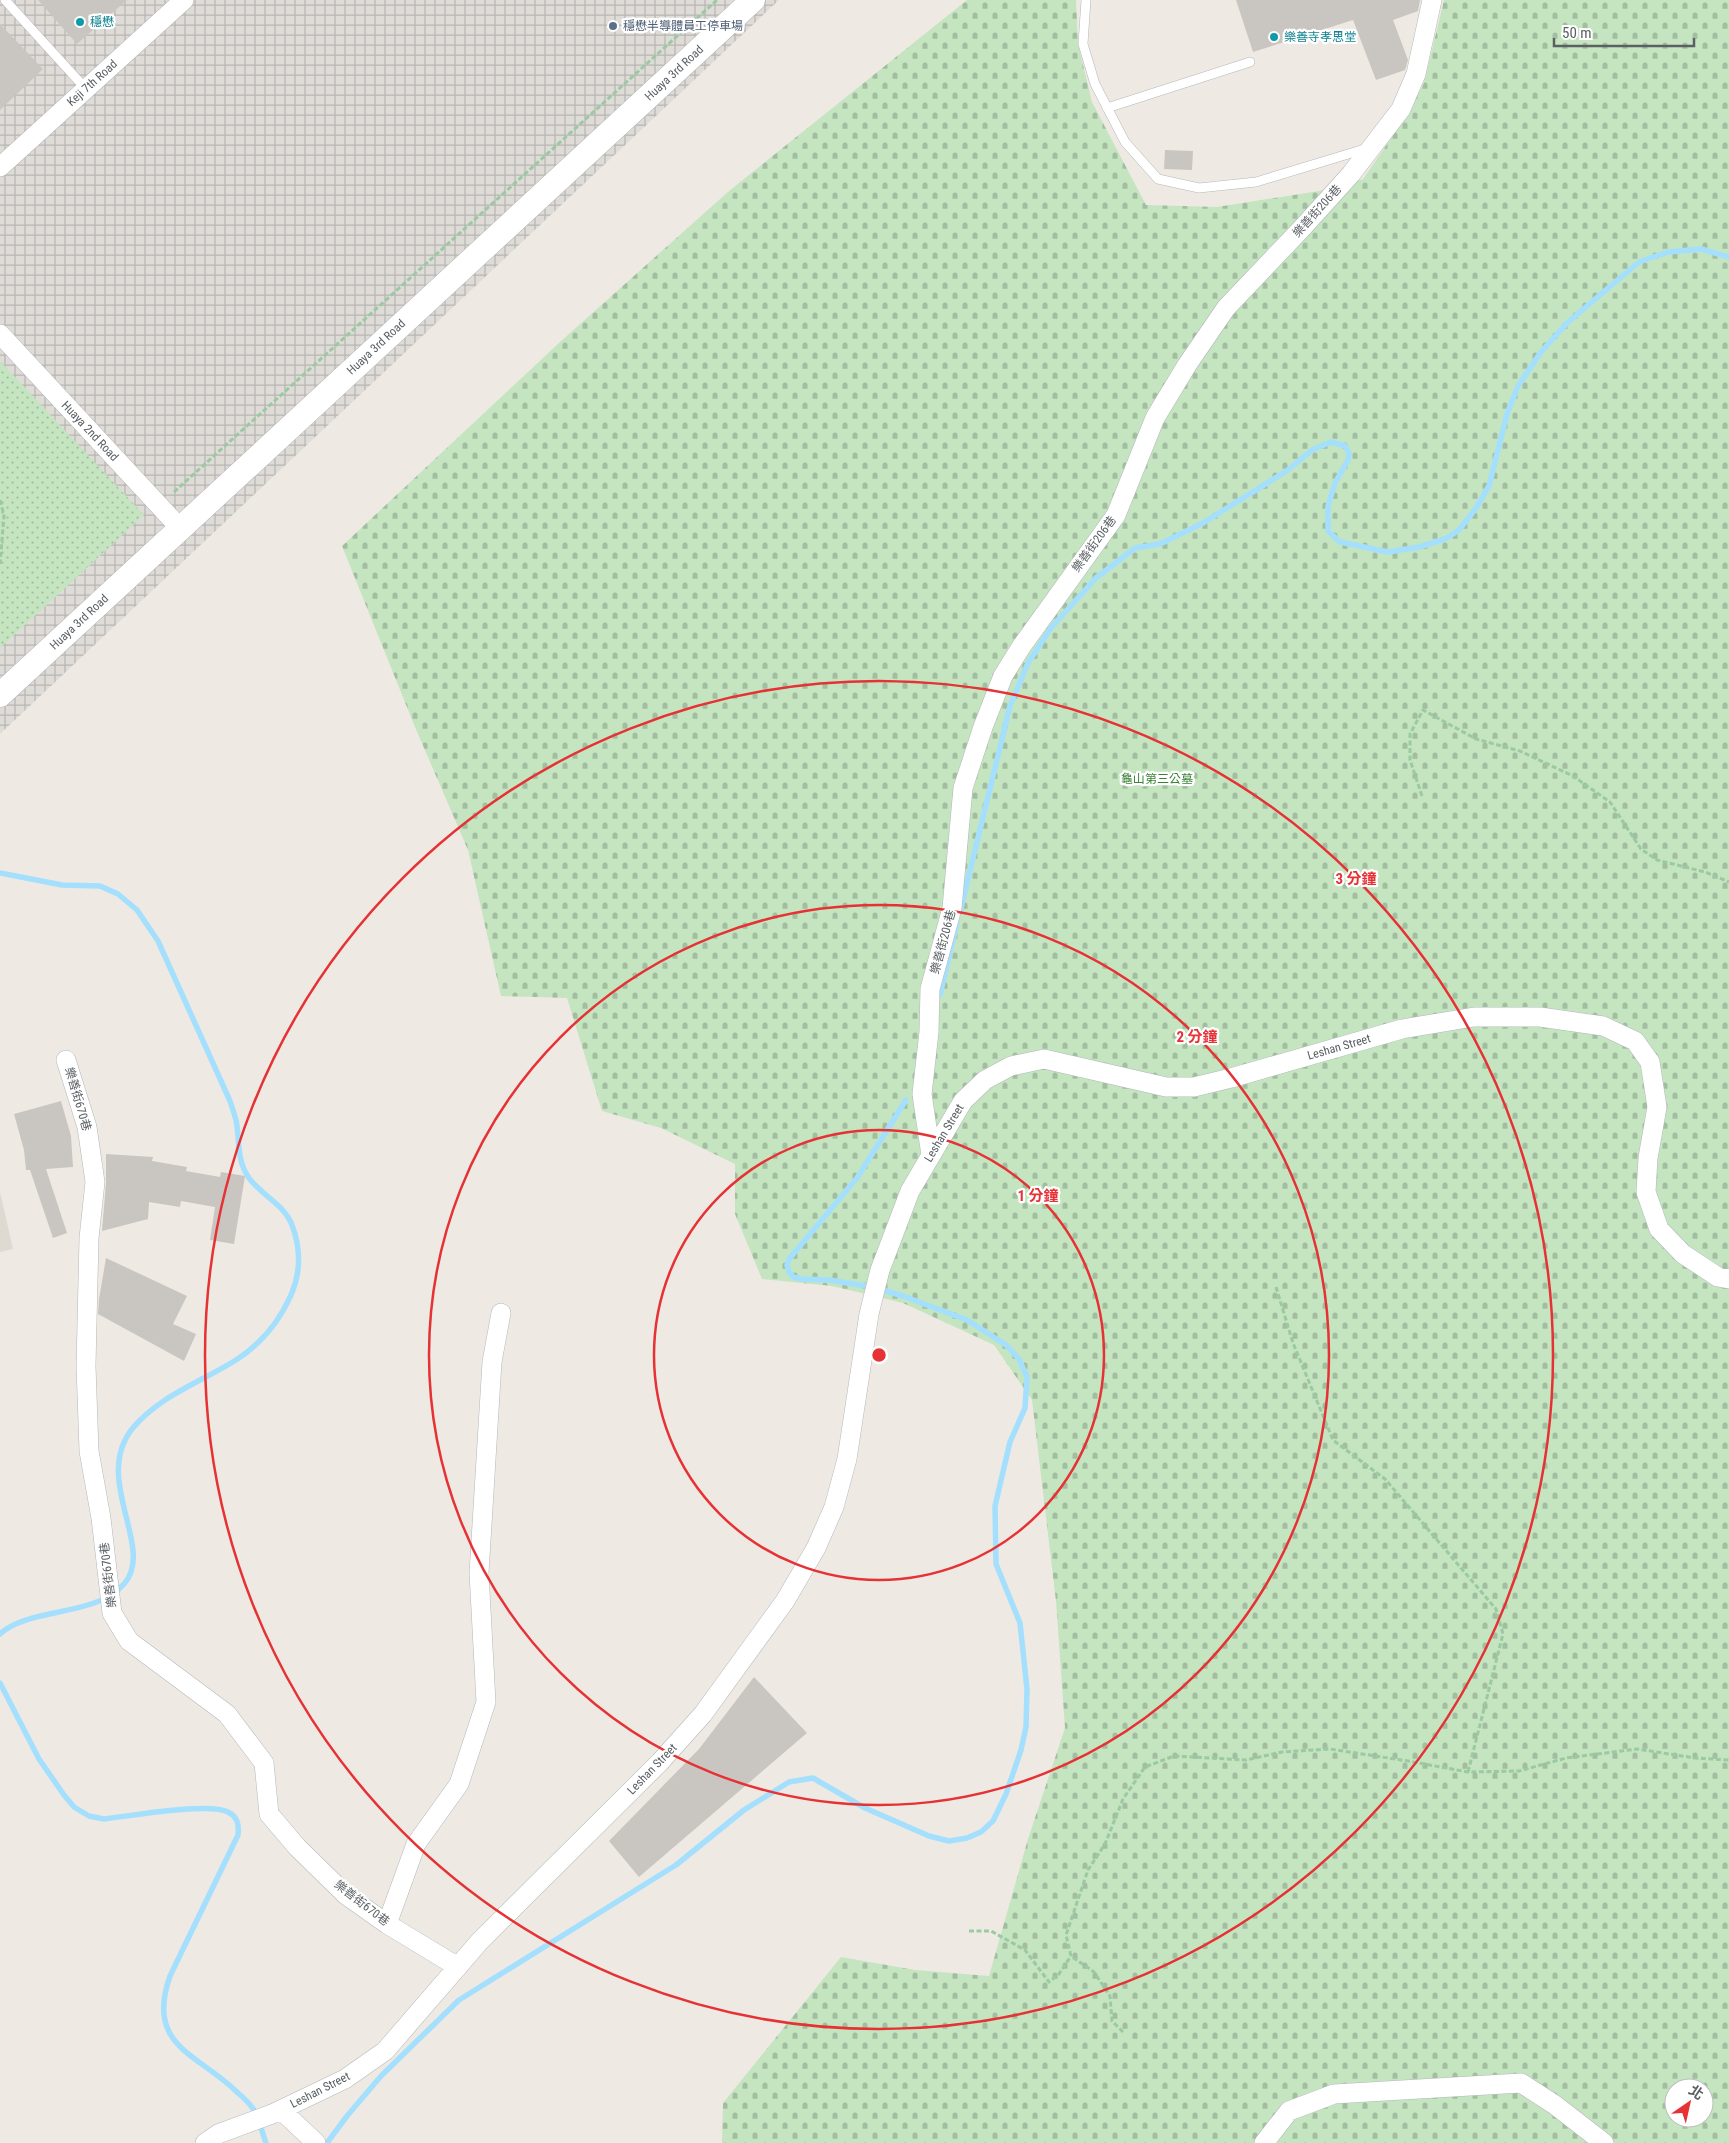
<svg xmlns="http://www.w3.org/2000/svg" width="1729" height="2143" font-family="'Roboto Condensed','Noto Sans TC',sans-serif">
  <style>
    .industrial { fill: url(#industrial-grid) }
    .education { fill: #ded9d1 }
    .cemetery { fill: url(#cemetery-stones); fill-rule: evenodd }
    .park { fill: url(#park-dots) }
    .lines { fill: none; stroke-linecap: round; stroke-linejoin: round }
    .stream { stroke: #a4dffe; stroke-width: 5.5 }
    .building { fill: #c9c5c0 }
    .service-casing { stroke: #b4b7ba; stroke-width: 10 }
    .minor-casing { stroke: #b4b7ba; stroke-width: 20 }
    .tertiary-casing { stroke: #b4b7ba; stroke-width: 25 }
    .path { stroke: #9ac9a2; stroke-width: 3; stroke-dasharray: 5 2.5; stroke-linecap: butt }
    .service { stroke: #fff; stroke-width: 9 }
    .minor { stroke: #fff; stroke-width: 19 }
    .tertiary { stroke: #fff; stroke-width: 24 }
    .ring { fill: none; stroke: #e63135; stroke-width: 2.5 }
    .culture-dot { fill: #0f9aa8; stroke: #fff; stroke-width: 2 }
    .service-dot { fill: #5c6f8a; stroke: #fff; stroke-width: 2 }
    .labels { text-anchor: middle; stroke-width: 4.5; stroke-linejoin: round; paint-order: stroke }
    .culture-label { font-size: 12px; fill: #0d838f; stroke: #fff; text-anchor: start }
    .service-label { font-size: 12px; fill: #4e5e75; stroke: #fff; text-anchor: start }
    .street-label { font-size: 12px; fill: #5b6064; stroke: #fff }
    .park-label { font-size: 12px; fill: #398135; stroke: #fff }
    .centre { fill: #e63135; stroke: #fff; stroke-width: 2.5 }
    .ring-label { font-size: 15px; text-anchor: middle; font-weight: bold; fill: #e63135; stroke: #fff; stroke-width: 4.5; stroke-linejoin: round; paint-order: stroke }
  </style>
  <defs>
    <pattern id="industrial-grid" width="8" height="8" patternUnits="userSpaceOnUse" patternTransform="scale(1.25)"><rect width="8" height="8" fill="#dfdcd8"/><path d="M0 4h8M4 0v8" fill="none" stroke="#b8b6b3"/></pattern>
    <pattern id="cemetery-stones" width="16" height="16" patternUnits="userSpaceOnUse" patternTransform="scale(1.25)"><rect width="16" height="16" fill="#c4e5c0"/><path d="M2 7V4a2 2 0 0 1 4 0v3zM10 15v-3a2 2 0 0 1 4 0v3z" fill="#a2bda0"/></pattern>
    <pattern id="park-dots" width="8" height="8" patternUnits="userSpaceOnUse" patternTransform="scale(1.25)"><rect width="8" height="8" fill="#c4e5c0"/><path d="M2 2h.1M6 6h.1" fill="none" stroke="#a2bda0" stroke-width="1.8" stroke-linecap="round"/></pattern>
  </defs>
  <rect width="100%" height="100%" fill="#eeeae3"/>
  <!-- industrial -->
  <path class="industrial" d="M0 0H779L0 734Z"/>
  <!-- education -->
  <path class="education" d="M0 1192 13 1249 0 1252Z"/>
  <!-- cemetery -->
  <path class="cemetery" d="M967 0H1076L1078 44 1092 102 1146 205 1217 207 1319 191 1363 179 1405 118 1424 83 1444 0H1729V2143H722L723 2103 841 1957 915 1970 989 1976 1028 1839 1065 1728 1056 1601 1032 1400 994 1345 903 1303 832 1286 762 1279 735 1214V1164L661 1128 602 1111 567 998 501 996 468 850 415 727 342 546 560 342 729 191ZM1674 2088H1704V2118H1674Z"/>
  <!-- park -->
  <path class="park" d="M0 361 144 515 0 648Z"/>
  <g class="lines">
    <!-- stream -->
    <path class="stream" d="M0 873 62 885 100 886 118 894 137 910 158 941 230 1101C232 1107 234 1113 236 1120 240 1139 236 1160 249 1178 261 1195 284 1204 292 1225 301 1249 301 1272 291 1295 279 1322 261 1344 236 1360 201 1382 159 1396 132 1429 92 1480 156 1548 124 1584 96 1617 29 1607 0 1634
      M960 912 1010 706 1028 663 1051 628 1096 578 1135 548 1160 544 1203 523 1288 470 1312 450 1331 442 1345 446 1349 453 1348 460 1335 483 1328 506V531L1340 542 1388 552 1419 547 1445 539 1459 530 1476 508 1489 486 1507 414 1518 386 1541 352 1567 323 1639 262 1668 252 1701 249 1729 257
      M940 995 957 923
      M0 1683 39 1759 64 1795 74 1807 89 1816 104 1819C129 1816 209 1802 228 1812 238 1817 239 1825 238 1835L170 1976C145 2047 198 2053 238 2093 244 2098 250 2104 254 2110 260 2120 262 2133 266 2143
      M327 2143 347 2116 381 2076 459 2000 676 1865 744 1810 789 1782 813 1778 865 1808 929 1836 949 1841 967 1838 981 1832 993 1821 1006 1794 1021 1750 1026 1727 1027 1689 1020 1623 996 1564 995 1506 1010 1442 1025 1408 1027 1377 1019 1359 1006 1345 967 1320 903 1296 872 1287 829 1280 802 1279 793 1277 789 1272 787 1265 789 1259 857 1178 906 1100"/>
  </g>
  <!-- building -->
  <path class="building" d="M38 0H127L77 44Z
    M1236 0H1420L1418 11 1393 20 1408 60 1405 70 1376 80 1353 20 1253 52Z
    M0 24 43 69 0 110Z
    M1165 150 1193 151 1192 170 1164 169Z
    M61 1101 71 1136 73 1167 46 1169 67 1233 53 1238 30 1170H26L24 1150 14 1114Z
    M106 1154 153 1157 152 1161 187 1167 186 1171 220 1177 221 1172 245 1176 234 1244 210 1240 215 1207 181 1201 180 1207 149 1202 148 1219 102 1231 106 1183Z
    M106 1258 187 1296 173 1324 196 1334 184 1361 98 1314 99 1299Z
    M754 1677 807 1733 639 1877 609 1841 699 1749Z"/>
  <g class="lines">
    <defs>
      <path id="service" d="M5 0 86 89
        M1086 0 1083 44 1095 84 1125 142 1158 179 1199 188 1256 182 1368 148
        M1107 108 1250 62"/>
      <path id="minor" d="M0 167 184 0
        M0 334 180 528
        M66 1060 87 1127 95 1182 89 1238 86 1366 89 1451 101 1518 112 1613 129 1641 227 1714 264 1763 269 1814 297 1847 346 1895 387 1924 458 1967
        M931 1155 922 1094 929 1032 930 989 952 908 963 788 983 727 1003 676 1021 647 1116 515 1155 418 1187 365 1226 308 1304 226 1351 174 1401 109 1416 74 1432 0
        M387 1924 416 1844 459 1784 486 1702 479 1573 492 1362 501 1313
        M281 2110 316 2143
        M205 2143 218 2134 272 2114 345 2079 385 2051 480 1941 660 1762 703 1714 785 1601 816 1548 834 1507 847 1459 869 1314 880 1270 910 1191 963 1101 985 1080 1011 1066 1044 1059 1166 1087H1194L1231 1078 1402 1029 1474 1017H1540L1603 1026 1635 1041 1650 1062 1657 1107 1648 1158 1646 1192 1659 1229 1683 1254 1718 1277 1729 1279
        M1264 2143 1289 2111 1334 2094 1521 2083 1555 2105 1604 2143"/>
      <path id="tertiary" d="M0 695 753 0"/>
    </defs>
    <!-- service casing -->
    <use href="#service" class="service-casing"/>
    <!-- minor casing -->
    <use href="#minor" class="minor-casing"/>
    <!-- tertiary casing -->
    <use href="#tertiary" class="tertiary-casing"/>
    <!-- path -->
    <path class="path" d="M174 492 717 0
      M0 500 4 516 0 564
      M1422 796 1410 760V734L1423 710 1476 739 1520 751 1573 776 1610 802 1641 849 1657 860 1705 872 1729 882
      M1276 1287 1293 1343 1333 1440 1385 1479 1496 1609 1503 1634 1468 1772
      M969 1931H991L1025 1950 1049 1982 1059 1974 1071 1956
      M1123 2032 1112 2021 1110 1996 1094 1972 1071 1956 1066 1935 1088 1870 1105 1844 1123 1799 1145 1767 1174 1756 1246 1760 1282 1752 1330 1749 1408 1761 1468 1772 1519 1771 1566 1758 1637 1749 1695 1758 1729 1760"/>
    <!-- service -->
    <use href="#service" class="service"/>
    <!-- minor -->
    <use href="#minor" class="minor"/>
    <!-- tertiary -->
    <use href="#tertiary" class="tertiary"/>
  </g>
  <!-- distance rings -->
  <g class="ring">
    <circle cx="879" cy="1355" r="225"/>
    <circle cx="879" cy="1355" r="450"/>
    <circle cx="879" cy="1355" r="674"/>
  </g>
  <!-- markers -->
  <g class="culture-dot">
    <circle cx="80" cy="22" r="5"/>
    <circle cx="1274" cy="37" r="5"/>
  </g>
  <circle class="service-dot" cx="613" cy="26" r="5"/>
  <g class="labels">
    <!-- culture labels -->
    <g class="culture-label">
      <text x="90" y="26">穩懋</text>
      <text x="1284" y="41">樂善寺孝思堂</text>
    </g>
    <!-- service labels -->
    <g class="service-label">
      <text x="623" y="30">穩懋半導體員工停車場</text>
    </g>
    <!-- street labels -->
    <g class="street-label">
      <text transform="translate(674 73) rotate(-43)" y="4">Huaya 3rd Road</text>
      <text transform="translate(92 83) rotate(-42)" y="4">Keji 7th Road</text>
      <text transform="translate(1317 211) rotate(-48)" y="4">樂善街206巷</text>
      <text transform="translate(376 347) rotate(-43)" y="4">Huaya 3rd Road</text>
      <text transform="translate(90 431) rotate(47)" y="4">Huaya 2nd Road</text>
      <text transform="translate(1094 544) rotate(-54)" y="4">樂善街206巷</text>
      <text transform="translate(79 622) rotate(-43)" y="4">Huaya 3rd Road</text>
      <text transform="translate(943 942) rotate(-75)" y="4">樂善街206巷</text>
      <text transform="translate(1339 1047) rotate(-16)" y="4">Leshan Street</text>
      <text transform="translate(78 1099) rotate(74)" y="4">樂善街670巷</text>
      <text transform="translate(944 1133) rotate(-59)" y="4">Leshan Street</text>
      <text transform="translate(108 1575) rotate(-97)" y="4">樂善街670巷</text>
      <text transform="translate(652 1769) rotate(-46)" y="4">Leshan Street</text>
      <text transform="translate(362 1903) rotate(38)" y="4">樂善街670巷</text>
      <text transform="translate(320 2090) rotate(-27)" y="4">Leshan Street</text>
    </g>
    <!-- park labels -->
    <g class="park-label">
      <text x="1157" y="783">龜山第三公墓</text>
    </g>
  </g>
  <circle cx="879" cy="1355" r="8" class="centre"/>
  <g class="ring-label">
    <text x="1356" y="884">3 分鐘</text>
    <text x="1197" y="1042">2 分鐘</text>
    <text x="1038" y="1201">1 分鐘</text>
  </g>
  <!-- north arrow -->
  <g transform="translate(1689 2103) rotate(34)"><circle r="24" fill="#ffffff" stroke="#bdbfc1"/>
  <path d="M0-4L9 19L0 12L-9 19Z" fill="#e63135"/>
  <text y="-8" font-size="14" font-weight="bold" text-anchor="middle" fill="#5b6064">北</text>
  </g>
  <!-- scale -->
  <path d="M1554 38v8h140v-8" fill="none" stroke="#5b6064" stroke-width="2.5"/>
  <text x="1562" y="38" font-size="15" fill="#5b6064" stroke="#ffffff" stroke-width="4" paint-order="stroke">50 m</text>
</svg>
